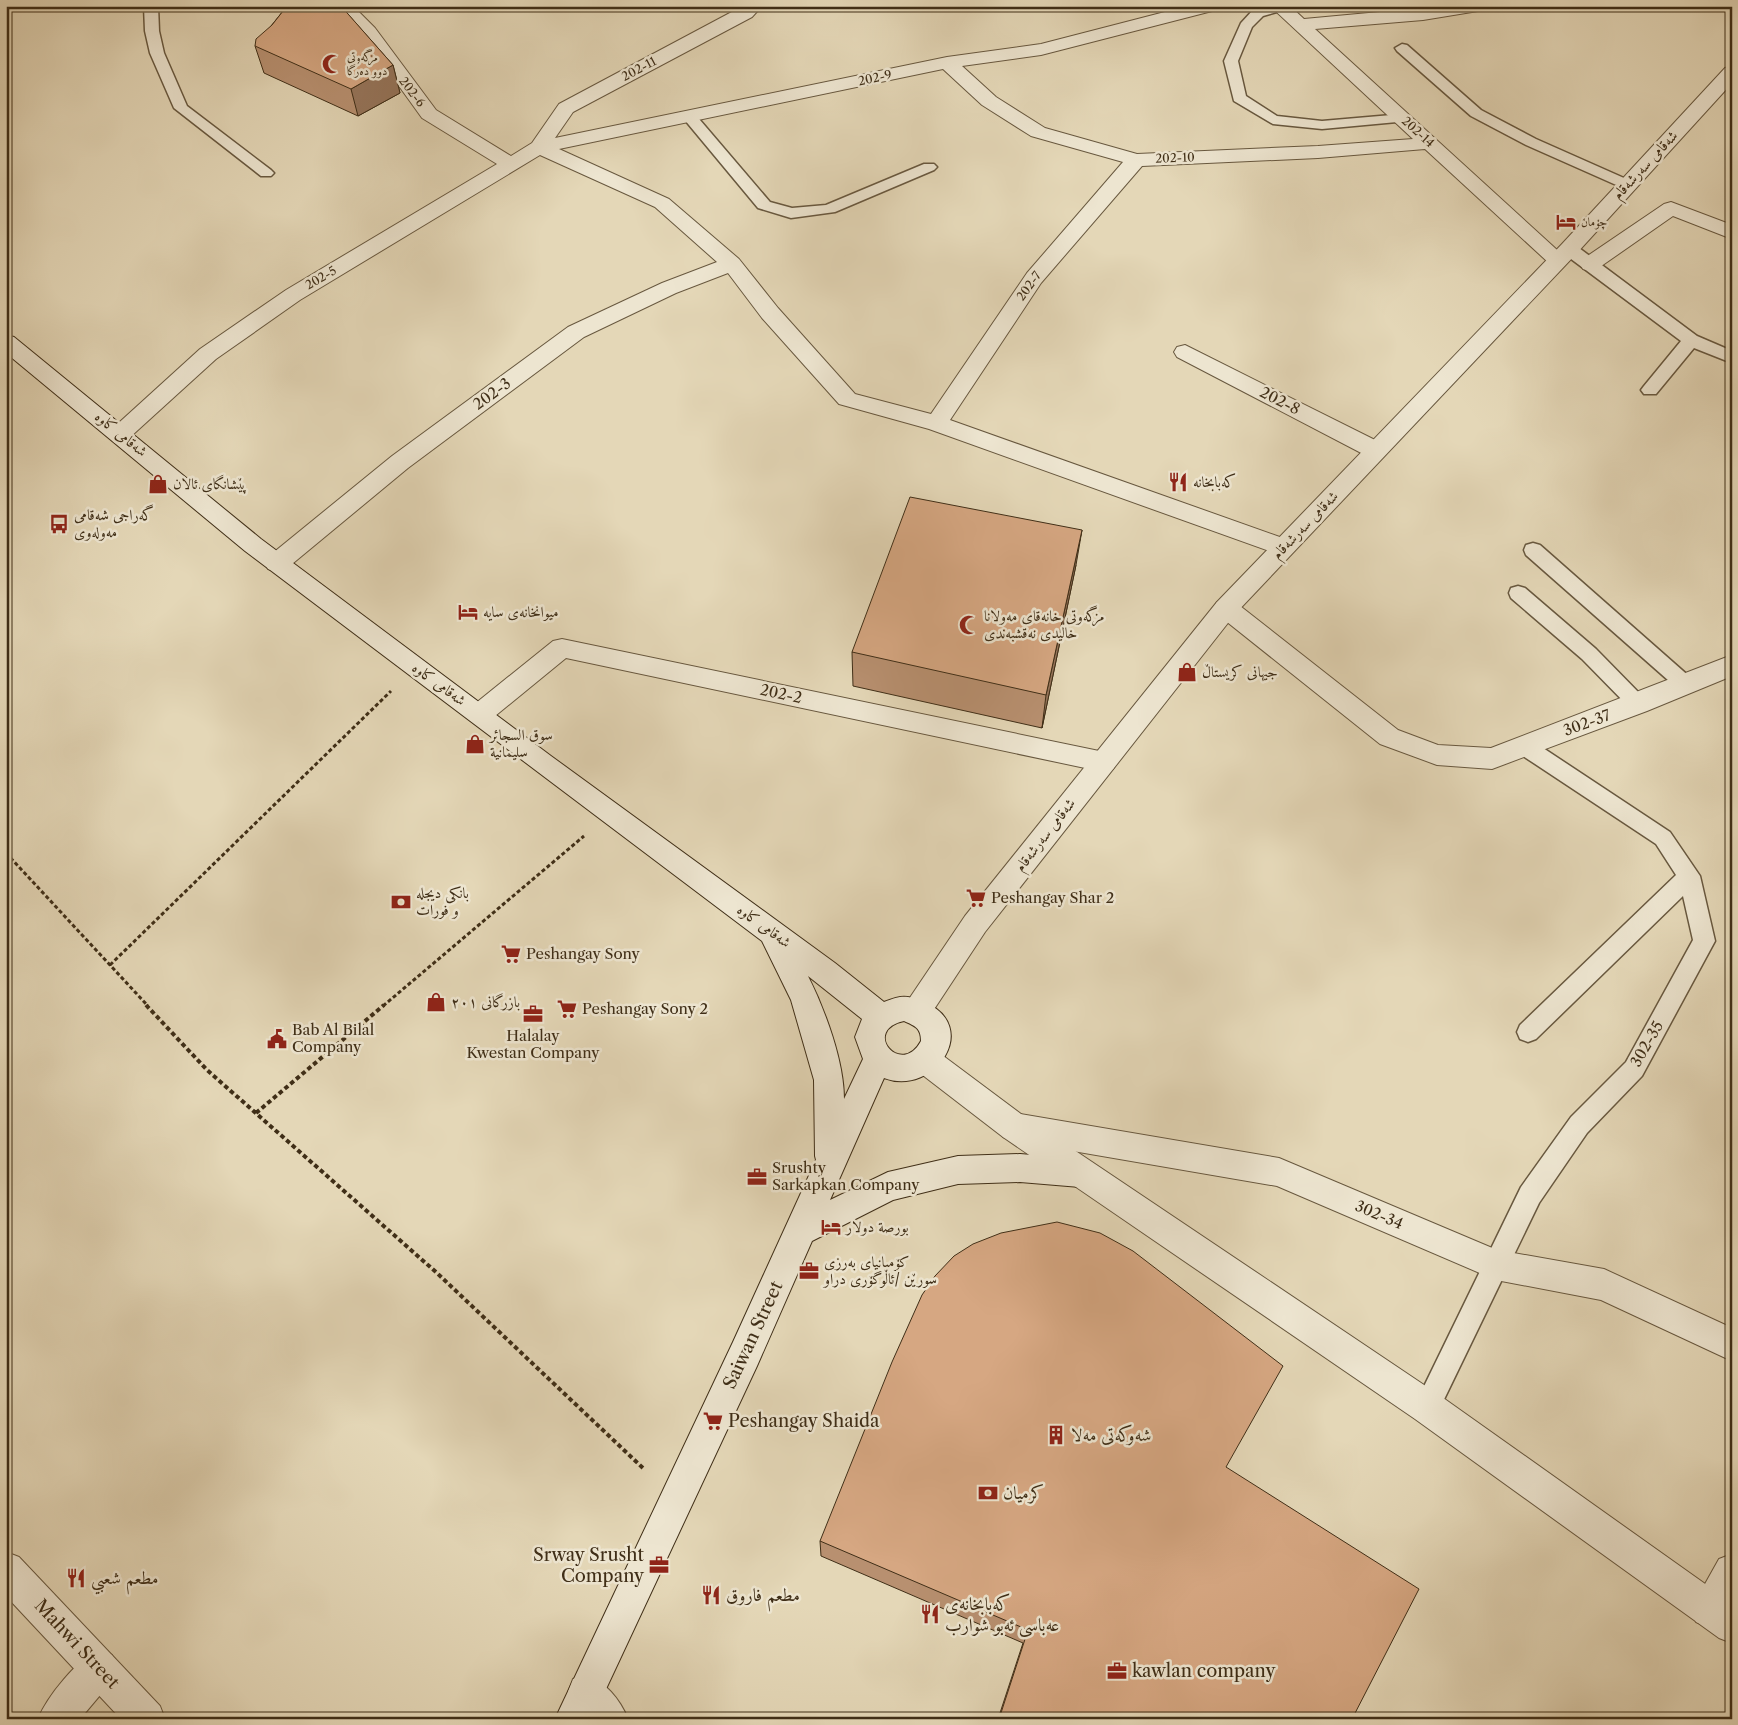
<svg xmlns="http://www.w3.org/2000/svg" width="1738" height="1725" font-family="'Libre Caslon Text',Amiri,serif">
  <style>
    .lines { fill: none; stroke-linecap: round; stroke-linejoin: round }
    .service-casing { stroke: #68583f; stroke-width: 3 }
    .minor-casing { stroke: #68583f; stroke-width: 2 }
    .tertiary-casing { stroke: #68583f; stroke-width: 2 }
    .secondary-casing { stroke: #3f2e17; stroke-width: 2 }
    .path-far1 { stroke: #3f2e17; stroke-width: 3; stroke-dasharray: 4 2.5; stroke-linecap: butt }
    .path { stroke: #3f2e17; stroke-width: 4; stroke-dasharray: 4.5 3; stroke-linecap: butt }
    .service { fill: #ede5d0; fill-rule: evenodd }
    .minor { fill: #ede5d0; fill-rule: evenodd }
    .tertiary { fill: #ede5d0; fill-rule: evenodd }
    .secondary { fill: #ede5d0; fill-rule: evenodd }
    .wall { fill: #b89070; stroke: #3f2e17 }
    .shaded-wall { fill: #96755b; stroke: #3f2e17 }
    .building { fill: #d6a782; stroke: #3f2e17 }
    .labels { text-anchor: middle; stroke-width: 5; stroke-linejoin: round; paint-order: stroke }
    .far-poi-label { font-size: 12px; fill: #3f2e17; stroke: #ede5d0; text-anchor: start }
    .far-street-label { font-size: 12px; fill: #3f2e17; stroke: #ede5d0 }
    .street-label { font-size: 15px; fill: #3f2e17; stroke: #ede5d0 }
    .poi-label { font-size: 15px; fill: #3f2e17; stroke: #ede5d0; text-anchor: start }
    .near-street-label { font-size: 18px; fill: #3f2e17; stroke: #ede5d0 }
    .near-poi-label { font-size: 18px; fill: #3f2e17; stroke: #ede5d0; text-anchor: start }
  </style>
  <rect width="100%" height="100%" fill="#e4d7b7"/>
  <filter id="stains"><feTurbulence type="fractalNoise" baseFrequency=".004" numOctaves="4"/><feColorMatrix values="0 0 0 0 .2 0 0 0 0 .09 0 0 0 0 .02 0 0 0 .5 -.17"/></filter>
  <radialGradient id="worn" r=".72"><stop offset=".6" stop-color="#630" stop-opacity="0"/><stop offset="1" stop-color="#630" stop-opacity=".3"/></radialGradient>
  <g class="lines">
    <defs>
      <path id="service" d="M144 6H158L159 31 164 53 187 106 271 170 274 173 271 176H261L174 108 150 53 145 31Z
        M1266 6 1286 7 1284 10 1263 16 1252 27 1238 61 1246 96 1277 116 1322 121 1403 114 1410 118 1408 121 1322 129 1273 124 1234 101 1224 61 1241 23 1253 10Z
        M1402 44 1407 45 1481 110 1536 139 1633 182 1636 185 1633 188H1623L1526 145 1471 116 1397 51 1395 48Z
        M689 112 694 113 770 202 792 208 826 205 924 164H934L937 167 934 170 835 212 791 218 758 208 684 119 682 116Z
        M1569 244 1575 245 1697 336 1732 351V363L1694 348 1656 394H1644L1641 390 1644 386 1681 341 1563 253 1561 249Z
        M1533 543 1540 545 1691 678 1694 683 1691 688 1684 691 1677 688 1526 555 1524 550 1526 545Z
        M1518 586 1525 588 1596 649 1645 699 1648 704 1645 709 1638 712 1631 709 1582 659 1511 598 1509 593 1511 588Z
        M1524 738 1531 740 1670 832 1700 876 1715 941 1642 1076 1587 1133 1539 1203 1436 1416 1427 1420 1418 1416 1414 1407 1521 1187 1571 1117 1626 1062 1693 940 1683 896 1536 1039 1528 1042 1520 1039 1517 1032 1520 1025 1676 875 1656 844 1517 752 1514 746 1517 740Z"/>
      <path id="minor" d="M319 6H345L358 11 375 28 436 110 511 156 532 143 559 104 743 6H762L752 17 573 112 555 138 947 57 1041 44 1188 6H1219L1216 10 1041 55 962 66 996 97 1045 128 1137 154 1318 146 1413 139 1270 6H1290L1304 19 1444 6H1487L1484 10 1478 11 1423 20 1315 29 1567 259 1564 264 1557 265 1550 264 1425 149 1318 158 1142 166 1041 283 950 420 1291 541 1295 547 1291 553 1283 556 929 429 839 404 762 318 728 273 676 293 584 337 408 468 286 569 277 572 268 569 265 563 268 557 392 456 568 327 662 283 717 262 655 207 540 155 300 300 216 359 128 439 120 442 112 439 109 434 112 429 200 349 286 290 497 164 422 118 363 36 346 19 322 10ZM943 69 982 105 1031 136 1123 162 1027 273 931 414 855 394 778 308 739 259 669 199 559 149Z
        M1671 202 1732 225V239L1673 216 1597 269 1590 271 1583 269 1580 264 1583 259 1664 204Z
        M1185 345 1383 444 1386 450 1383 456 1375 458 1367 456 1177 357 1174 352 1177 347Z
        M1226 599 1235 602 1398 730 1438 745 1491 748 1732 655V676L1647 711 1492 769 1437 765 1380 744 1217 614 1214 608 1217 602Z
        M562 639 1104 752 1113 755 1117 762 1113 769 1104 772 566 658 489 721 480 724 471 721 467 714 471 707 553 641Z
        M1014 1113 1279 1158 1497 1250 1604 1269 1732 1328V1361L1601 1300 1496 1280 1277 1186 1014 1141 1003 1137 999 1127 1003 1117Z
        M1732 1554C1732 1583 1738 1614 1709 1627L1696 1622 1691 1609 1719 1559Z
        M99 1650 112 1655 117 1668 112 1681 80 1719H38C47 1697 77 1659 99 1650Z
        M586 1674C605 1682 620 1699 628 1719H585L573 1705 568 1692 573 1679Z"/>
      <path id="tertiary" d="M1732 66V83L1576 254 1235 614 985 932 927 1020 917 1024 907 1020 902 1011 907 1002 965 916 1217 602 1562 244 1725 68Z
        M927 1048 938 1052 1025 1117 1439 1395 1732 1603V1643L1719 1638 1415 1419 1003 1137 916 1070 912 1061 916 1052Z
        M6 1552 19 1557 160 1706 165 1719H121L6 1596Z"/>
      <path id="secondary" d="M6 335 14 337 261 539 551 756 835 963 884 1002C902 995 906 995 924 1002 982 1026 935 1097 884 1078L830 1200 888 1172 958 1156 1020 1154 1080 1159 1091 1163 1095 1173 1091 1183 1080 1187 1020 1182 958 1184 893 1200 812 1241 757 1366 592 1719H555L733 1342 816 1160 815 1156 814 1080 791 1000 762 941 245 551 6 353ZM808 976 862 1019 855 1037 863 1059 844 1099C844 1061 825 1010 808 976ZM904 1021C915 1026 921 1028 921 1041 901 1078 861 1030 904 1021Z"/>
    </defs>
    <!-- service casing -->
    <use href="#service" class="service-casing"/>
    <!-- minor casing -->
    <use href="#minor" class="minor-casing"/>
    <!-- tertiary casing -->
    <use href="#tertiary" class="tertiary-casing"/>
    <!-- secondary casing -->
    <use href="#secondary" class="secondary-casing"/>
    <!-- path-far1 -->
    <path class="path-far1" d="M6 853 148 1006
      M110 965 391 691
      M383 1006 584 836"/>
    <!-- path -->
    <path class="path" d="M146 1005 207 1070 437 1273 645 1470
      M256 1113 384 1005"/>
    <!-- service -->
    <use href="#service" class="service"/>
    <!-- minor -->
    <use href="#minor" class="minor"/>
    <!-- tertiary -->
    <use href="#tertiary" class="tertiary"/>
    <!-- secondary -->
    <use href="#secondary" class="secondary"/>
  </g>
  <!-- wall -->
  <path class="wall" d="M287 6H344L346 12 393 65 400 93 358 116 264 73 255 46Z
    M1076 565 1042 728 853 686 852 652Z
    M1226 1467 1352 1719H998L1023 1643 821 1556 820 1541Z"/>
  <!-- shaded-wall -->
  <path class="shaded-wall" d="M393 65 400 93 358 116 351 89Z
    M1082 530 1076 565 1042 728 1046 695Z"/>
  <!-- building -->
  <path class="building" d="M287 6H341L393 65 351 89 255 46 256 39 272 25Z
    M910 497 1082 530 1046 695 852 652Z
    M1057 1222 1100 1233 1133 1251 1283 1366 1226 1467 1419 1589 1352 1719H999L1028 1630 820 1541 892 1362 922 1295 935 1276 954 1256 973 1244 1001 1233Z"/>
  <!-- icons -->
  <defs>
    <symbol id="mosque-bare" viewBox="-9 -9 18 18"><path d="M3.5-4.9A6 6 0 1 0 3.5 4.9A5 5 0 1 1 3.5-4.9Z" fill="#8f2418" stroke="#ede5d0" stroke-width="2.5" paint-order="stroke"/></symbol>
    <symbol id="hotel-bare" viewBox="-9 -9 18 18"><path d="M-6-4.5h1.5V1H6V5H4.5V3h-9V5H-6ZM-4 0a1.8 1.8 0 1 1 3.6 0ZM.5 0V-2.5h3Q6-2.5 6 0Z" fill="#8f2418" stroke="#ede5d0" stroke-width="2.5" paint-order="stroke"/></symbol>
    <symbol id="restaurant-bare" viewBox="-9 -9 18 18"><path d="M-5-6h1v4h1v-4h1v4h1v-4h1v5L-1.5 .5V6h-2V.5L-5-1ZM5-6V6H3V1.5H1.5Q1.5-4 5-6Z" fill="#8f2418" stroke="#ede5d0" stroke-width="2.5" paint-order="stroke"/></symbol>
    <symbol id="shop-bare" viewBox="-9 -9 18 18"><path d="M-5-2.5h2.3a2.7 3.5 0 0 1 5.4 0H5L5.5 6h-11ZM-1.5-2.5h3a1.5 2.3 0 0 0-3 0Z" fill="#8f2418" stroke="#ede5d0" stroke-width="2.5" paint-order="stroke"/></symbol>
    <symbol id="bus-bare" viewBox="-9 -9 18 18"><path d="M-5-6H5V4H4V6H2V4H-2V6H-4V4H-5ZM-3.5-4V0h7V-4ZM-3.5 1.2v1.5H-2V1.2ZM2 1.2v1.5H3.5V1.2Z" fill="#8f2418" stroke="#ede5d0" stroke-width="2.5" paint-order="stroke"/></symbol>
    <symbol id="supermarket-bare" viewBox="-9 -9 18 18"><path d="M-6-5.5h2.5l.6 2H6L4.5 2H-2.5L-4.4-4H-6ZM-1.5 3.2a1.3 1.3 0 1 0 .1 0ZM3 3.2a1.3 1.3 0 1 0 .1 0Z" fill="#8f2418" stroke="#ede5d0" stroke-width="2.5" paint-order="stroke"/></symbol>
    <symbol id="bank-bare" viewBox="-9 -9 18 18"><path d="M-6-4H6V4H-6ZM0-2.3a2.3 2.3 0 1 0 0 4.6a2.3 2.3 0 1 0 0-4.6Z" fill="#8f2418" stroke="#ede5d0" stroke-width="2.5" paint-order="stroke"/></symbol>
    <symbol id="office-bare" viewBox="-9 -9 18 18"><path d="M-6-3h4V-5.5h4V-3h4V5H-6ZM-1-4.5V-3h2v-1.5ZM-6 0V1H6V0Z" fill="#8f2418" stroke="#ede5d0" stroke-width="2.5" paint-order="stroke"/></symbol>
    <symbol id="civic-bare" viewBox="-9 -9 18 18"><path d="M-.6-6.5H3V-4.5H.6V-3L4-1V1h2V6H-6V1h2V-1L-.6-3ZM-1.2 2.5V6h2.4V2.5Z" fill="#8f2418" stroke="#ede5d0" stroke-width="2.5" paint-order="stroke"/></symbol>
    <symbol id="building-bare" viewBox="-9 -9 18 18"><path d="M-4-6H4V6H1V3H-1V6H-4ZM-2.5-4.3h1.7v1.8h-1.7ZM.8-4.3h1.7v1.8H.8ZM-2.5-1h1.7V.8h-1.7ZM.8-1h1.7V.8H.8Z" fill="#8f2418" stroke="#ede5d0" stroke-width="2.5" paint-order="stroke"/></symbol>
  </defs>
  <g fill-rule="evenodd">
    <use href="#mosque-bare" x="318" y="50" width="28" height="28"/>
    <use href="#hotel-bare" x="1552" y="208" width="28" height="28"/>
    <use href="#restaurant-bare" x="1164" y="468" width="28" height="28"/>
    <use href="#shop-bare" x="144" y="470" width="28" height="28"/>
    <use href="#bus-bare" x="45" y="510" width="28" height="28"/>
    <use href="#hotel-bare" x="454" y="598" width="28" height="28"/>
    <use href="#mosque-bare" x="955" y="611" width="28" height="28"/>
    <use href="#shop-bare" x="1173" y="658" width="28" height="28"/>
    <use href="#shop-bare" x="461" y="730" width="28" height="28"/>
    <use href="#supermarket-bare" x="962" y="884" width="28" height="28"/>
    <use href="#bank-bare" x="387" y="888" width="28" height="28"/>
    <use href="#supermarket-bare" x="497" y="940" width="28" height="28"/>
    <use href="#shop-bare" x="422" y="988" width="28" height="28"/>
    <use href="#supermarket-bare" x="553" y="995" width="28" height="28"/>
    <use href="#office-bare" x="519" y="1000" width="28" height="28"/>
    <use href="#civic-bare" x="263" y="1025" width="28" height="28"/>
    <use href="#office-bare" x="743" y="1163" width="28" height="28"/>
    <use href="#hotel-bare" x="817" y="1213" width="28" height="28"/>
    <use href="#office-bare" x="795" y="1257" width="28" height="28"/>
    <use href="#supermarket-bare" x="699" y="1407" width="28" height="28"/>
    <use href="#building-bare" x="1042" y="1421" width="28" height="28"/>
    <use href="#bank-bare" x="974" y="1479" width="28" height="28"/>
    <use href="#office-bare" x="645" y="1551" width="28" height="28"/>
    <use href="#restaurant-bare" x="62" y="1564" width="28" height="28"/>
    <use href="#restaurant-bare" x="697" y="1581" width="28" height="28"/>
    <use href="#restaurant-bare" x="916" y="1600" width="28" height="28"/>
    <use href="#office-bare" x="1103" y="1657" width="28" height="28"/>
  </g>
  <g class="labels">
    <!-- far-poi labels -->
    <g class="far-poi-label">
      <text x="347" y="61">مزگەوتی<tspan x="347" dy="14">دوو دەرگا</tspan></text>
      <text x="1581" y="226">چۆمان</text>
    </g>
    <!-- far-street labels -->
    <g class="far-street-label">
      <text transform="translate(639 69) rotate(-28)" y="4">202-11</text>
      <text transform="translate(875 78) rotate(-12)" y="4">202-9</text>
      <text transform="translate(412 92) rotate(52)" y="4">202-6</text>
      <text transform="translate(1418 132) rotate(42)" y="4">202-14</text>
      <text transform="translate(1175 158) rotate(-2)" y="4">202-10</text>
      <text transform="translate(321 278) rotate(-30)" y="4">202-5</text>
      <text transform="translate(1029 286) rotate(-54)" y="4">202-7</text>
    </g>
    <!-- street labels -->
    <g class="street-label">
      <text transform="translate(1645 165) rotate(-47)" y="5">شەقامی سەرشەقام</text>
      <text transform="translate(492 394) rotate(-36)" y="5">202-3</text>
      <text transform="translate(1280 401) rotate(27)" y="5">202-8</text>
      <text transform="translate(121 434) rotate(39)" y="5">شەقامی کاوە</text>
      <text transform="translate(1305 525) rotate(-46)" y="5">شەقامی سەرشەقام</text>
      <text transform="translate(439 684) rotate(36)" y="5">شەقامی کاوە</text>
      <text transform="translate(781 694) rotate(12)" y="5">202-2</text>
      <text transform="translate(1587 723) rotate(-20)" y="5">302-37</text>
      <text transform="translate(1045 835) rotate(-52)" y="5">شەقامی سەرشەقام</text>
      <text transform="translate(764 926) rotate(36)" y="5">شەقامی کاوە</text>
      <text transform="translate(1647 1044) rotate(-60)" y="5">302-35</text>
      <text transform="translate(1379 1215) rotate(23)" y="5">302-34</text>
    </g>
    <!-- poi labels -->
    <g class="poi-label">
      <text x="1193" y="487">کەبابخانە</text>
      <text x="173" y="489">پێشانگای ئالان</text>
      <text x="74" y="520">گەراجی شەقامی<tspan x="74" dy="17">مەولەوی</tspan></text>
      <text x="483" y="617">میوانخانەی سایە</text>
      <text x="984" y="621">مزگەوتی خانەقای مەولانا<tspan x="984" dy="17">خالیدی نەقشبەندی</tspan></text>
      <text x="1202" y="677">جیهانی کریستاڵ</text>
      <text x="490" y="740">سوق السجائر<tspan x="490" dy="17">سليمانية</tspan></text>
      <text x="416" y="898">بانکی دیجلە<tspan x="416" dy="17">و فورات</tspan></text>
      <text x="991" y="903">Peshangay Shar 2</text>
      <text x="526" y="959">Peshangay Sony</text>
      <text x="451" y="1007">بازرگانی ٢٠١</text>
      <text x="582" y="1014">Peshangay Sony 2</text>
      <text x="292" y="1035">Bab Al Bilal<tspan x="292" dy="17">Company</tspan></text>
      <text x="533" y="1041" text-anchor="middle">Halalay<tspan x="533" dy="17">Kwestan Company</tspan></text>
      <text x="772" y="1173">Srushty<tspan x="772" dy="17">Sarkapkan Company</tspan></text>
      <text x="846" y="1232">بورصة دولار</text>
      <text x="824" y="1267">کۆمپانیای بەرزی<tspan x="824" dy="17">سورێن /ئاڵوگۆری دراو</tspan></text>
    </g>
    <!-- near-street labels -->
    <g class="near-street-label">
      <text transform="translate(753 1335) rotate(-65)" y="6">Saiwan Street</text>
      <text transform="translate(77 1644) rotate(47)" y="6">Mahwi Street</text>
    </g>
    <!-- near-poi labels -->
    <g class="near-poi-label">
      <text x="728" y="1427">Peshangay Shaida</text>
      <text x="1071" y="1441">شەوکەتی مەلا</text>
      <text x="1003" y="1499">كرميان</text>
      <text x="644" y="1561" text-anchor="end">Srway Srusht<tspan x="644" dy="21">Company</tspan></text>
      <text x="91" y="1584">مطعم شعبي</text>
      <text x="726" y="1601">مطعم فاروق</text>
      <text x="945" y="1610">کەبابخانەی<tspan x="945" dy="21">عەباسی ئەبو شوارب</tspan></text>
      <text x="1132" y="1677">kawlan company</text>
    </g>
  </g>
  <!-- margin -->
  <rect width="1738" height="1725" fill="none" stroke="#e4d7b7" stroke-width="25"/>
  <rect x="8" y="8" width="1723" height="1710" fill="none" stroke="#3f2e17" stroke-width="2.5"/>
  <rect x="12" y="12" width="1713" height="1700" fill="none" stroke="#3f2e17"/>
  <rect width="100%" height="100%" filter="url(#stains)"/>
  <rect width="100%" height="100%" fill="url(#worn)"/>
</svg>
